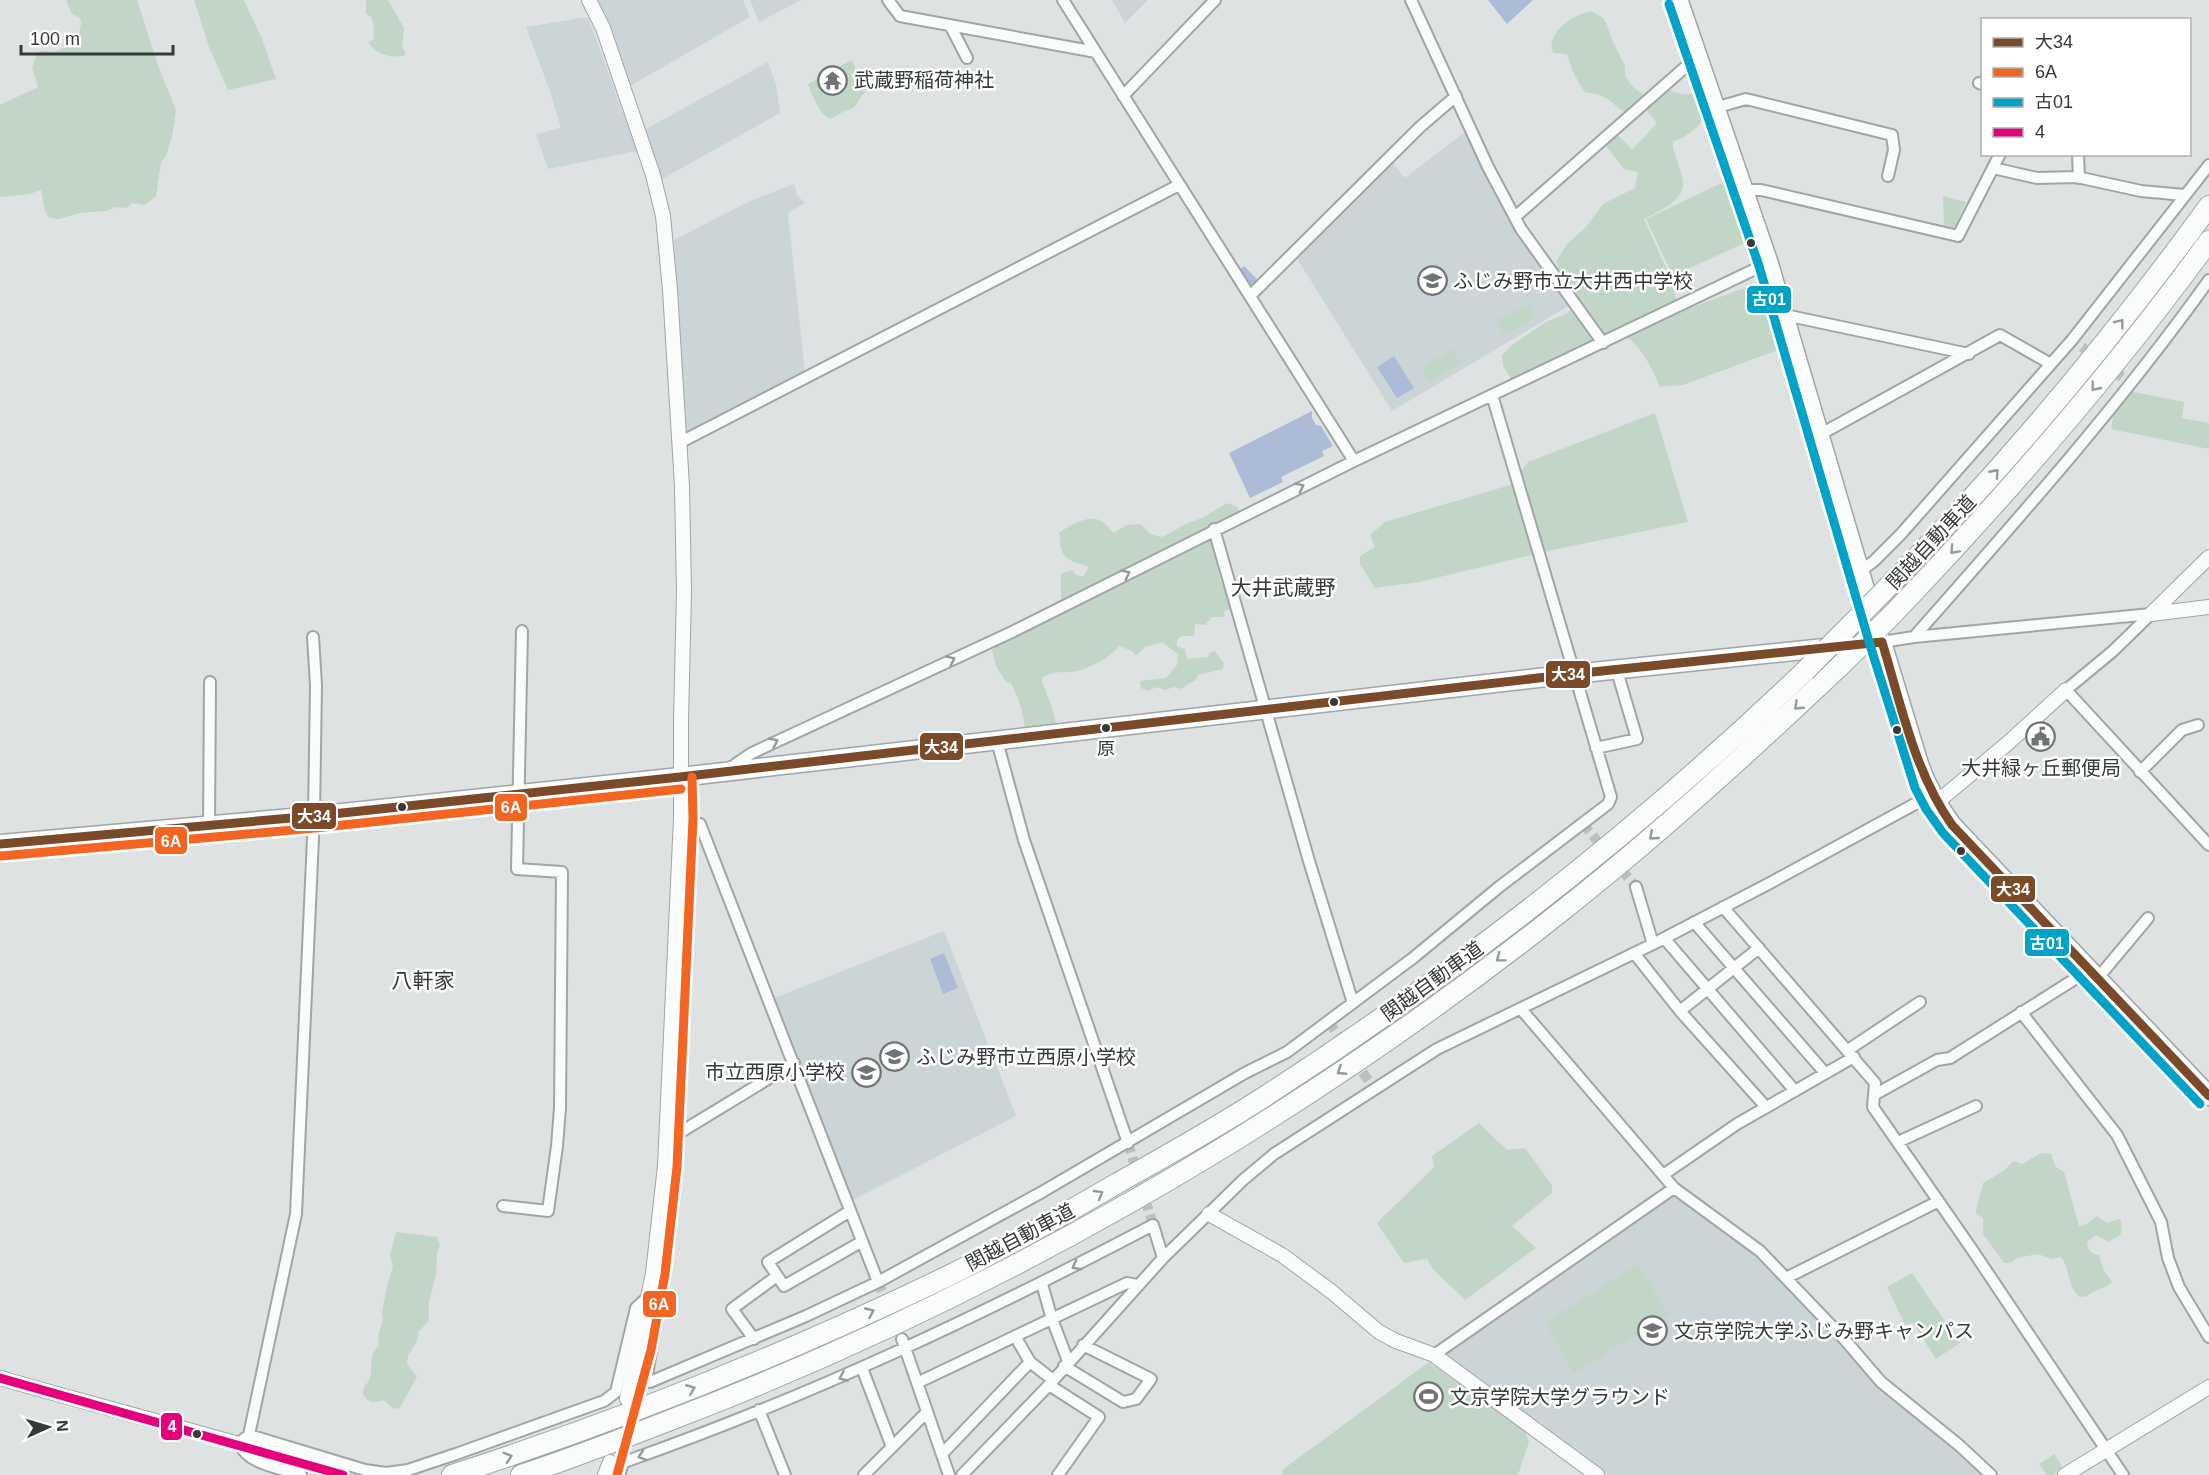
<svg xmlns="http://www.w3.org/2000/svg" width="2209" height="1475" font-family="Helvetica,'Noto Sans JP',sans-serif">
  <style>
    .built { fill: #cbd4d6 }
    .green { fill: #c2d6c8 }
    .water { fill: #acbcd7 }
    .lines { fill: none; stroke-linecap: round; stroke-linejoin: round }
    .minor-tunnel { stroke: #bcc0c1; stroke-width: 10; stroke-dasharray: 10 5; stroke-linecap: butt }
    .minor-casing { stroke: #a2a5a5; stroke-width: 14 }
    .tertiary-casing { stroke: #a2a5a5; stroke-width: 16 }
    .secondary-casing { stroke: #a2a5a5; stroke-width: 18 }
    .primary-casing { stroke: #a2a5a5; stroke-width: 21 }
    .motorway-casing { stroke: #a2a5a5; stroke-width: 22 }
    .minor { stroke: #fafbfb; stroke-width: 10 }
    .tertiary { stroke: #fafbfb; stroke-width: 14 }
    .secondary { stroke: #fafbfb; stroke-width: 15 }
    .primary { stroke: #fafbfb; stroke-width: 18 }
    .motorway { stroke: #fafbfb; stroke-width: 20 }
    .motorway-bridge-casing { stroke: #a2a5a5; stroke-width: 22; stroke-linecap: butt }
    .motorway-bridge { stroke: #fafbfb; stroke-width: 20 }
    .bus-1-casing { stroke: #fff; stroke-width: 14 }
    .bus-2-casing { stroke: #fff; stroke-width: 14 }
    .bus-3-casing { stroke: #fff; stroke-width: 14 }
    .bus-4-casing { stroke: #fff; stroke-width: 14 }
    .bus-1 { stroke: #7a4b2a; stroke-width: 9 }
    .bus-2 { stroke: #f26522; stroke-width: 9 }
    .bus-3 { stroke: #03a3c7; stroke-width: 9 }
    .bus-4 { stroke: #e5007d; stroke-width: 9 }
    .oneway { stroke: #989a9a }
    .bus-dot { fill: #363939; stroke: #fff; stroke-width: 2 }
    .labels { text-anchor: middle; stroke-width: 5; stroke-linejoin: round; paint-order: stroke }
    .bus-label { font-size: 18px; fill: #363939; stroke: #fff }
    .poi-label { font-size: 20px; fill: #363939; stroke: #fff; text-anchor: start }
    .street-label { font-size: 20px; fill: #363939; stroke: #fff }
    .neighbourhood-label { font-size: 21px; fill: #363939; stroke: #fff }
    .line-badge { stroke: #fff; stroke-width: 2 }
    .badge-label { font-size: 16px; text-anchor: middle; font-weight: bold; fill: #fff }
  </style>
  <rect width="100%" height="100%" fill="#dee2e3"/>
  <!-- built -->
  <path class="built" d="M596 0H743L750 17 628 87Z
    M750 0H801L759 22Z
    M1112 0H1148L1125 23Z
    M588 17 637 151 548 169 536 134 561 128 551 94 526 27Z
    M768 62 776 85 780 113 662 179 644 130Z
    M1466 131 1514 228 1570 305 1392 411 1296 257 1392 162 1405 178Z
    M794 184 797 195 805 203 788 213 805 374 689 436 685 434 674 240 750 201Z
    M944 931 1016 1116 853 1200 774 998Z
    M1675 1194 1757 1255 1783 1280 1880 1386 1984 1475H1609L1442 1354 1669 1195Z"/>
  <!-- green -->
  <path class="green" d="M66 0H137L159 68 176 110 172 137 166 156 161 162 156 196 145 205 132 203 127 208 115 207 107 211 80 213 59 219 49 218 45 211 41 190 30 194 0 197V105L38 87 32 67 37 53C45 48 48 53 56 51 64 50 69 41 75 36L79 37 81 23 80 18 72 14Z
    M194 0H244L262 39 276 79 228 90 209 47Z
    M366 0H388L404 28 402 46 406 55C391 59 377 55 368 42L374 39C373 30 376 18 366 14Z
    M1591 11 1603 18 1606 23 1614 44 1625 66V76L1633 87 1644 95 1654 97 1671 90C1676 94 1688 96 1694 93L1704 102 1708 111C1702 126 1688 136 1673 142V148C1675 156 1684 177 1683 185 1682 202 1657 212 1644 219L1670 277 1676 298 1687 309 1764 281 1786 347 1683 385 1660 387C1650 364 1640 343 1617 331L1563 358 1511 379 1503 366 1502 355 1512 345 1546 322 1566 314 1580 301 1564 281 1556 261 1568 243 1586 227 1603 204 1635 188 1638 172 1624 169 1606 146 1605 142 1611 135 1619 136 1632 150 1657 123 1646 110 1632 116C1610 106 1613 95 1584 92L1572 70 1567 54 1553 53C1545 33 1574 14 1591 11Z
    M849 61 853 62 857 71 868 85C866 89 856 107 853 108 850 110 847 110 844 111 840 113 836 118 831 118 821 119 811 92 808 84Z
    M1732 178 1753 239 1673 276 1646 219Z
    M1943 196 1966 202 1956 225 1952 228 1944 226Z
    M1528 304 1535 318 1504 335 1496 321Z
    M1452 349 1461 363 1430 382 1422 368Z
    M2134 392 2184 402 2182 418 2209 423V449L2111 429 2114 412 2130 393Z
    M1655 413 1688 522 1548 551 1419 582 1375 588 1360 564V556L1375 547 1370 535 1385 522 1510 485 1528 462Z
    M1227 503 1237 507 1240 511V522L1224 530 1214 542 1220 560 1218 569 1220 579 1229 595 1233 609 1223 611 1225 615 1223 617H1212L1205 625 1195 624 1194 636H1181L1177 640V646L1185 649 1187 659 1208 657 1209 653 1215 651 1224 663 1223 669 1198 675 1196 680 1180 689 1174 687 1165 690 1157 687 1148 691 1141 688 1140 681 1166 678 1177 665 1178 654 1162 642 1145 647 1136 656 1132 651 1119 646C1110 658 1087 670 1072 672 1059 673 1056 670 1043 677L1042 681 1054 713 1056 726 1025 732C1024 714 1019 699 1011 683L1006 682 996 666 992 651 997 645 1061 600V574L1072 570 1075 574 1083 577 1089 567C1079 562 1064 563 1061 548 1059 543 1061 539 1059 533 1070 525 1090 513 1103 522 1107 525 1110 530 1114 533L1126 525 1141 524 1150 534 1162 537 1188 523 1202 518Z
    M1479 1123 1507 1150 1525 1148 1552 1185V1193L1512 1226 1536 1248 1465 1300 1432 1268 1427 1259 1404 1263 1377 1223 1434 1167 1432 1156Z
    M2041 1153 2051 1154 2055 1166 2064 1172 2079 1226 2085 1225 2097 1216 2107 1223 2119 1219 2121 1221C2123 1238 2120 1234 2109 1242L2096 1235 2087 1242C2088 1250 2091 1254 2099 1255L2104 1271 2112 1282C2107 1287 2102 1288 2095 1291 2091 1293 2087 1297 2083 1297 2069 1296 2069 1265 2061 1257L2051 1259 2038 1254 2017 1258 2011 1263H2004L1983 1234V1218L1976 1214C1976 1202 1981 1195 1983 1183L2002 1172 2014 1161 2022 1164Z
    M396 1232 437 1237 440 1245 437 1254 436 1275 429 1301V1321L419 1331 417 1341 408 1356 407 1364 417 1377 399 1409 392 1408 384 1400C373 1403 369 1404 363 1394 363 1386 366 1386 369 1380 375 1366 365 1362 379 1345L378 1336 383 1320 382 1313 387 1285 393 1267 390 1255Z
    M1638 1264 1669 1315 1574 1373 1545 1323Z
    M1912 1273 1960 1343 1936 1359 1913 1323 1905 1325 1887 1287Z
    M1429 1362 1525 1431 1529 1442 1518 1475H1283L1282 1470Z
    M2054 1454 2062 1466 2061 1469 2053 1475H2047L2039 1464Z"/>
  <!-- water -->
  <path class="water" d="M1488 0H1533L1507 24Z
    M1244 266 1258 280 1254 285H1251L1240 269Z
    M1394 356 1414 388 1397 398 1377 367Z
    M1312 411V418L1316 425 1321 426 1333 446 1322 451 1324 456 1281 477 1283 482 1250 498 1229 453Z
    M944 953 958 988 943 994 930 959Z"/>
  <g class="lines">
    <!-- minor-tunnel -->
    <path class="minor-tunnel" d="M2082 347 2122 377
      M1583 824 1636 887
      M1329 1022 1346 1047
      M1354 1060 1375 1090
      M1128 1143 1153 1225
      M878 1282 902 1339"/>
    <defs>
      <path id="minor" d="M888 0 900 16 1096 52
        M1063 0 1354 461
        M1411 0 1488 167 1521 229 1603 343
        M950 25 967 58
        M1979 83 1982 84
        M1123 96 1215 0
        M1718 107 1746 99 1892 135 1894 150 1888 176
        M2078 154 2079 178
        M1993 168 2037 178 2077 177 2141 191 2184 195
        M1746 190H1761L1958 236 2000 154
        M1515 217 1699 55
        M1250 296 1420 127 1456 96
        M1785 315 1969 354
        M1821 434 2000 335 2051 364
        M679 443 1179 185
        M1214 529 1309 861 1353 1003
        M1862 570 1874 561 1901 534 2072 340 2209 165
        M2151 614 2113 651 2066 690 2209 845
        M1914 637C2016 521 2119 406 2209 280
        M1882 642 1914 637 2151 614
        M997 741 1024 840 1128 1143
        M1596 748 1637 739 1617 671
        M727 770 752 753 1012 632 1354 461 1770 262
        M2140 772 2182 730 2198 725
        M681 818 700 824 878 1282
        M209 826 210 682
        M1636 887 1653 944
        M1723 907 1875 1083 1873 1107 1971 1248 2123 1475
        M1694 922 1825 1073
        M1664 938 1795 1091
        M1634 953 1680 1011 1766 1107
        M2097 979 2148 918
        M1521 1009 1674 1188 1760 1251 1845 1340 1881 1382 1960 1446 1991 1475
        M1680 1011 1759 948
        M2021 1012 2117 1135 2161 1222 2168 1258 2179 1287 2209 1337
        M1848 1050 1920 1002
        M1874 1095 1937 1060 1950 1058 2089 970
        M666 1141 794 1063
        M1898 1142 1976 1106
        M1663 1175 1737 1124 1854 1057
        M503 1206 548 1211 557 1146 560 1108 562 872 517 869 522 631
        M850 1211 768 1262 784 1286 861 1242
        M1786 1278 1937 1202
        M1042 1284 1052 1319 1068 1361
        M1015 1336 1030 1362 1053 1380
        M754 1339 732 1309 777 1276
        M902 1339 949 1475
        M1434 1355 1674 1188
        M1064 1366 1123 1402 1136 1399 1151 1379 1083 1345
        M862 1368 892 1447
        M917 1383 1127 1283 1137 1285
        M1049 1385 1099 1417 1058 1475
        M759 1410 785 1475
        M249 1435 365 1470 386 1473 408 1470 456 1454 604 1401 616 1392 636 1308 649 1296 659 1304 646 1381 650 1382 806 1316 878 1282 1042 1192 1245 1073 1287 1052 1413 958 1499 887 1608 804 1611 797 1492 395
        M943 1453 1030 1362
        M301 1475C281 1468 248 1465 239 1443L249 1435 296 1214 314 816 316 685 313 637
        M619 1475 623 1463 627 1461C809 1397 982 1315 1153 1225L1163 1258
        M864 1475 927 1412
        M962 1475 1049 1385 1163 1258 1243 1180 1274 1154 1437 1049 1653 944 1770 883 1913 805 1923 801 1936 803"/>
      <path id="tertiary" d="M589 0 603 28 653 175 663 216 670 290 682 486 684 591 681 721V818L665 1166 653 1273 627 1399
        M2151 614 2209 557
        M2151 614 2209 607
        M1936 803 2008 743 2066 690
        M1209 1214 1282 1255 1332 1292 1379 1332 1396 1341 1434 1355 1597 1475
        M0 1378C114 1411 230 1439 343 1475
        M605 1475 610 1462
        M2065 1475 2209 1387"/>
      <path id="secondary" d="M1680 0 1770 262 1881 638"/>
      <path id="primary" d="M0 844 314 816 680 777 1573 674 1882 642 1919 764C1927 787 1938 806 1952 825L2209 1096"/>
      <path id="motorway" d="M1883 592C2001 472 2110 342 2209 206
        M1891 616C2004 498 2112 374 2209 241
        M452 1475C622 1420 787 1354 948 1276 1005 1248 1061 1216 1116 1184 1167 1155 1218 1127 1267 1095 1459 971 1640 829 1805 671
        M521 1475C570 1459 619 1440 668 1421 987 1299 1290 1126 1558 914 1656 837 1749 752 1840 666"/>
    </defs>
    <!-- minor casing -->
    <use href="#minor" class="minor-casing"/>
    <!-- tertiary casing -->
    <use href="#tertiary" class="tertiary-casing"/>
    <!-- secondary casing -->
    <use href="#secondary" class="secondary-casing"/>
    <!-- primary casing -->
    <use href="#primary" class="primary-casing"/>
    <!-- motorway casing -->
    <use href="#motorway" class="motorway-casing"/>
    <!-- minor -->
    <use href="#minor" class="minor"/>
    <!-- tertiary -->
    <use href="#tertiary" class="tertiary"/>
    <!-- secondary -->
    <use href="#secondary" class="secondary"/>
    <!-- primary -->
    <use href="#primary" class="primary"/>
    <!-- motorway -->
    <use href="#motorway" class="motorway"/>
    <defs>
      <path id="motorway-bridge" d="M1840 666 1891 616
        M1805 671 1883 592"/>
    </defs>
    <!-- motorway-bridge casing -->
    <use href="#motorway-bridge" class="motorway-bridge-casing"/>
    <!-- motorway-bridge -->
    <use href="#motorway-bridge" class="motorway-bridge"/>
    <defs>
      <path id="bus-1" d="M1882 642C1901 704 1914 771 1952 825L2209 1096
        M0 844 314 816 680 777 1573 674 1882 642"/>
      <path id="bus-2" d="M1 856 315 828 681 789
        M617 1475 651 1350 665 1274 677 1167 693 819 692 777"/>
      <path id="bus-3" d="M1669 4 1759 266 1870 645 1915 788 1926 809 1943 833 2200 1104"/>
      <path id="bus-4" d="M0 1378 343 1475"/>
    </defs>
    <!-- bus-1 casing -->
    <use href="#bus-1" class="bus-1-casing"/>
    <!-- bus-2 casing -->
    <use href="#bus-2" class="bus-2-casing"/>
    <!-- bus-3 casing -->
    <use href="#bus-3" class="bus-3-casing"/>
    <!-- bus-4 casing -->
    <use href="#bus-4" class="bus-4-casing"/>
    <!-- bus-1 -->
    <use href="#bus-1" class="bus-1"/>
    <!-- bus-2 -->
    <use href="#bus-2" class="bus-2"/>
    <!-- bus-3 -->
    <use href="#bus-3" class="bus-3"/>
    <!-- bus-4 -->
    <use href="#bus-4" class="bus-4"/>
  </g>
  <!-- one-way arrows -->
  <defs><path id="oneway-chevron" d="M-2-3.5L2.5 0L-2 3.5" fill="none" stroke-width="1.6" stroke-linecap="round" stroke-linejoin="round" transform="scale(1.5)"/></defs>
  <g class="oneway">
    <use href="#oneway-chevron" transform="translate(2120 323) rotate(-52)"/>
    <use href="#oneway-chevron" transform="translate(2095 387) rotate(129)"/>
    <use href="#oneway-chevron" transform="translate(1995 473) rotate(-48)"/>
    <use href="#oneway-chevron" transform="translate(1300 487) rotate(-26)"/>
    <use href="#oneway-chevron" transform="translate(1954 550) rotate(133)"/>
    <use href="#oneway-chevron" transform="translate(1126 574) rotate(-27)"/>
    <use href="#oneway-chevron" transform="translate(951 660) rotate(-25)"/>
    <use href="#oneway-chevron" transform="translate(1798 706) rotate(137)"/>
    <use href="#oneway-chevron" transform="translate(774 742) rotate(-25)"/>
    <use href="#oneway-chevron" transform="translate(1653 836) rotate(139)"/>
    <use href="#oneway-chevron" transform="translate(1500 958) rotate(143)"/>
    <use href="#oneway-chevron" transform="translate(1341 1071) rotate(147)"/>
    <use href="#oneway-chevron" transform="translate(1099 1194) rotate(-30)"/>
    <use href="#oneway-chevron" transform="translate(1076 1266) rotate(152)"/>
    <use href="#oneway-chevron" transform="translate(870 1312) rotate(-25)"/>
    <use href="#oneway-chevron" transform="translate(843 1377) rotate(157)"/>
    <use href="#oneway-chevron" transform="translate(691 1389) rotate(-22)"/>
    <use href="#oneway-chevron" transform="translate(642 1456) rotate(161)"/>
    <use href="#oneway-chevron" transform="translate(508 1457) rotate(-18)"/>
  </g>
  <!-- icons -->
  <defs>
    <symbol id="temple-ring" viewBox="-11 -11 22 22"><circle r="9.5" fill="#fff" stroke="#717474" stroke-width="1.5"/><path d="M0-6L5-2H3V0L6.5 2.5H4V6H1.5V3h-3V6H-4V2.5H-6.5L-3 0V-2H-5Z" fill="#717474"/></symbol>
    <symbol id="school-ring" viewBox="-11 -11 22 22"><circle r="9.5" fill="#fff" stroke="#717474" stroke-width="1.5"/><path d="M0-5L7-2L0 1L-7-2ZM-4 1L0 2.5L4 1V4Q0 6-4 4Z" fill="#717474"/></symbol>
    <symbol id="civic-ring" viewBox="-11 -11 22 22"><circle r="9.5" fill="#fff" stroke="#717474" stroke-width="1.5"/><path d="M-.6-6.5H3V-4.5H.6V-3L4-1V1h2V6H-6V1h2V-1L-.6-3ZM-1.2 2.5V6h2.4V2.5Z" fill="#717474"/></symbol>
    <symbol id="university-ring" viewBox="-11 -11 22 22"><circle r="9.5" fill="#fff" stroke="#717474" stroke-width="1.5"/><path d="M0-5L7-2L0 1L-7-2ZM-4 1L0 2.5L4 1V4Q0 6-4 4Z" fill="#717474"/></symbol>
    <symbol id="stadium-ring" viewBox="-11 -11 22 22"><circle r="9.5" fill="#fff" stroke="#717474" stroke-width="1.5"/><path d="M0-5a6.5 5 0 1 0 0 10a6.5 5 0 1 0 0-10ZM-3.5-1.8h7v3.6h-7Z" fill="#717474"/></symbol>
  </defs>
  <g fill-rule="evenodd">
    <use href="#temple-ring" x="816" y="64" width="33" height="33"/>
    <use href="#school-ring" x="1416" y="264" width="33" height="33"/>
    <use href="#civic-ring" x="2024" y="720" width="33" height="33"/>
    <use href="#school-ring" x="878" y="1040" width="33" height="33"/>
    <use href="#school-ring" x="850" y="1056" width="33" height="33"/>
    <use href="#university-ring" x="1636" y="1314" width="33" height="33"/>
    <use href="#stadium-ring" x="1412" y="1380" width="33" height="33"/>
  </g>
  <!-- markers -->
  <g class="bus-dot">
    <circle cx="1751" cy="243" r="5"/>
    <circle cx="1334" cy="702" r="5"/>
    <circle cx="1106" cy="728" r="5"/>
    <circle cx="1897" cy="730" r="5"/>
    <circle cx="402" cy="807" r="5"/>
    <circle cx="1961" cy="851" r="5"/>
    <circle cx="197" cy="1434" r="5"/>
  </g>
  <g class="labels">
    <!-- bus labels -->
    <g class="bus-label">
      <text x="1106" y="755">原</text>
    </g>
    <!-- poi labels -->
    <g class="poi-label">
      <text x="854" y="87">武蔵野稲荷神社</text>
      <text x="1453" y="288">ふじみ野市立大井西中学校</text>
      <text x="2041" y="775" text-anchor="middle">大井緑ヶ丘郵便局</text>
      <text x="916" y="1064">ふじみ野市立西原小学校</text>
      <text x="845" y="1079" text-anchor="end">市立西原小学校</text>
      <text x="1674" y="1338">文京学院大学ふじみ野キャンパス</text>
      <text x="1450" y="1404">文京学院大学グラウンド</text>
    </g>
    <!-- street labels -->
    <g class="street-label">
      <text transform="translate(1931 542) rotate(-47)" y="7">関越自動車道</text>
      <text transform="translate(1432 981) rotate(-36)" y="7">関越自動車道</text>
      <text transform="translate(1020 1237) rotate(-28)" y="7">関越自動車道</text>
    </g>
    <!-- neighbourhood labels -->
    <g class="neighbourhood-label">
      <text x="1283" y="595">大井武蔵野</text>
      <text x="423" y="988">八軒家</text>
    </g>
  </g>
  <g class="line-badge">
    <rect x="1746" y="285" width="46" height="29" rx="6" fill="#03a3c7"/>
    <rect x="1545" y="660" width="46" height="29" rx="6" fill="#7a4b2a"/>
    <rect x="919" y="732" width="45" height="29" rx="6" fill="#7a4b2a"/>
    <rect x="494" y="793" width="34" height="29" rx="6" fill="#f26522"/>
    <rect x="291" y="802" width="46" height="28" rx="6" fill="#7a4b2a"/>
    <rect x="154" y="826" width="34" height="29" rx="6" fill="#f26522"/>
    <rect x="1990" y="875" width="46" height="28" rx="6" fill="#7a4b2a"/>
    <rect x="2024" y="928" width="46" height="29" rx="6" fill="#03a3c7"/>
    <rect x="642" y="1290" width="35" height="28" rx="6" fill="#f26522"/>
    <rect x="160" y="1412" width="23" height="29" rx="6" fill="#e5007d"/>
  </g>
  <g class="badge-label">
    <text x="1769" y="305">古01</text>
    <text x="1568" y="680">大34</text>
    <text x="941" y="753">大34</text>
    <text x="511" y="813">6A</text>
    <text x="314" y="822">大34</text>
    <text x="171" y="847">6A</text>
    <text x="2013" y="895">大34</text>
    <text x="2047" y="949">古01</text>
    <text x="659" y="1310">6A</text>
    <text x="172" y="1432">4</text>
  </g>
  <!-- legend -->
  <rect x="1981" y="18" width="210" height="138" fill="#ffffff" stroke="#afb0b0" stroke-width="1.5"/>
  <rect x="1993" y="38" width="30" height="9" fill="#7a4b2a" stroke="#afb0b0" stroke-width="1.5"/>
  <text x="2035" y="48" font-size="18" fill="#363939">大34</text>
  <rect x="1993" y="68" width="30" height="9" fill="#f26522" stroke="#afb0b0" stroke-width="1.5"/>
  <text x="2035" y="78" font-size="18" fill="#363939">6A</text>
  <rect x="1993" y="98" width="30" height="9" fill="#03a3c7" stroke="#afb0b0" stroke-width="1.5"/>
  <text x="2035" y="108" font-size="18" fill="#363939">古01</text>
  <rect x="1993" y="128" width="30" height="9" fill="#e5007d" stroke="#afb0b0" stroke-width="1.5"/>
  <text x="2035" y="138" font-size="18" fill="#363939">4</text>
  <!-- north arrow -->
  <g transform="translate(48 1427) rotate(86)" stroke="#ffffff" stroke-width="4.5" paint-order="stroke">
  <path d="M0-4.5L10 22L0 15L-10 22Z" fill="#363939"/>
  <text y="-9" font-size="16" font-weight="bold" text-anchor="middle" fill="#363939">N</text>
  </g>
  <!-- scale -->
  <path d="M21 45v9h152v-9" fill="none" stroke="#363939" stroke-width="3"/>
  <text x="30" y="45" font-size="18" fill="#363939" stroke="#ffffff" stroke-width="4.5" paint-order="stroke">100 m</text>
</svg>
